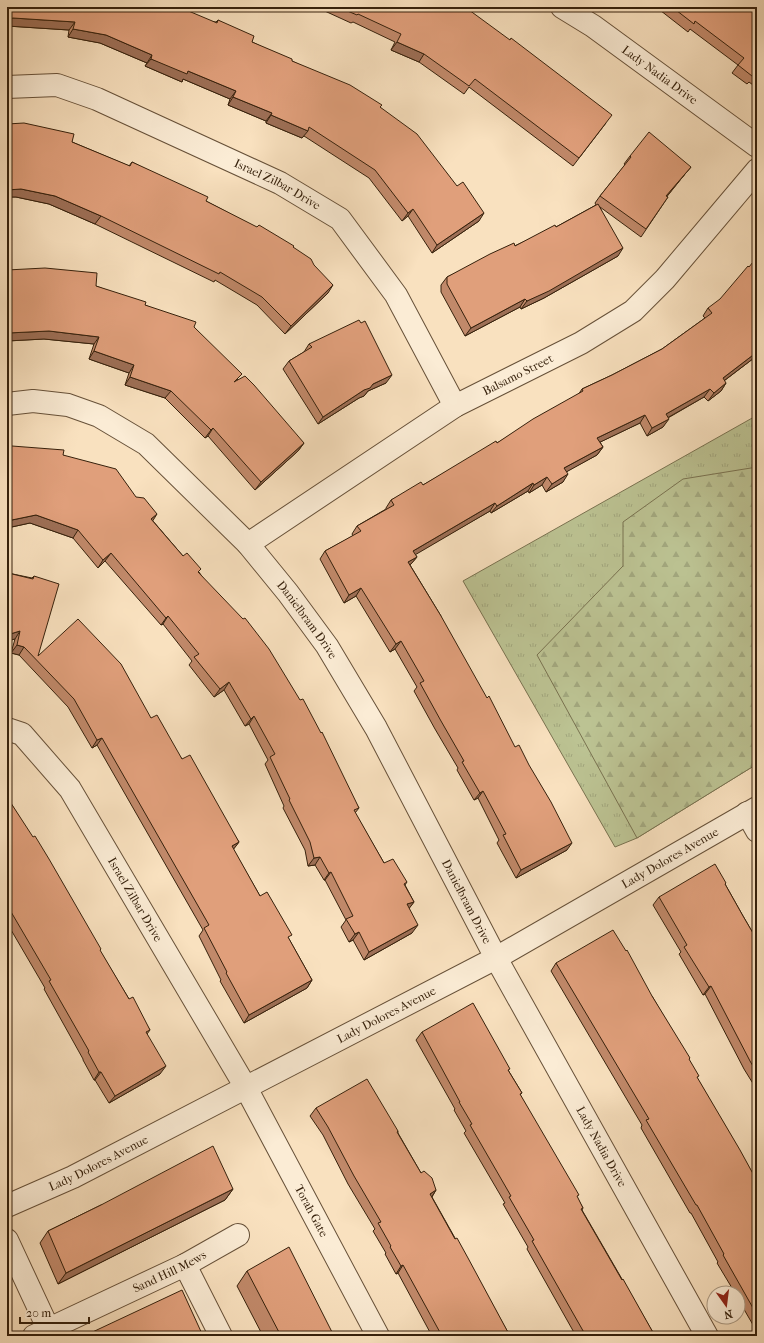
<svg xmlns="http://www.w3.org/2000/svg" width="764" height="1343" font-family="'IM FELL French Canon',serif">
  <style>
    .grass { fill: url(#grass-tufts); stroke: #797250 }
    .forest { fill: url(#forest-firs); stroke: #797250 }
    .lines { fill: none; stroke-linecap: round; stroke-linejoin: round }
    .minor-casing { stroke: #675139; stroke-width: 24 }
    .minor { stroke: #fbecd5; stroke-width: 22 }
    .wall { fill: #c1896a; stroke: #36210c }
    .shaded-wall { fill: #9d6f56; stroke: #36210c }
    .building { fill: #e09f7b; stroke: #36210c }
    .labels { text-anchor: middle; stroke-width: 3; stroke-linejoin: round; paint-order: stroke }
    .street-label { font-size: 12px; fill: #36210c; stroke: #fbecd5 }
  </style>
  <defs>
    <pattern id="grass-tufts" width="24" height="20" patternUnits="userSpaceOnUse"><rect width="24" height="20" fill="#bcc393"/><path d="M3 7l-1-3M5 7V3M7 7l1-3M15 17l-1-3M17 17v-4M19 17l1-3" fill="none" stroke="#a2a77e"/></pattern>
    <pattern id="forest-firs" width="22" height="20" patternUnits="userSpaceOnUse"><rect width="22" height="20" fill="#bcc393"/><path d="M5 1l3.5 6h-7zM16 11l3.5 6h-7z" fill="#a2a77e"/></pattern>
  </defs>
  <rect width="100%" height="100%" fill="#f9e1bf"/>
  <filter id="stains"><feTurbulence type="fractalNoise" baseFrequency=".005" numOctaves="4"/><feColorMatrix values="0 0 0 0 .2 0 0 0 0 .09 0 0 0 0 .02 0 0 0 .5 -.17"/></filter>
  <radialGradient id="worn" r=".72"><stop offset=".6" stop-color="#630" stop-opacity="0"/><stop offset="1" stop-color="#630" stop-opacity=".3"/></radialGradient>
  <!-- grass -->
  <path class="grass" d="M757 414V764L637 838 615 847 463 581 754 417Z"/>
  <!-- forest -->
  <path class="forest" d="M757 467V764L637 838 537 655 623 566V522L683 479Z"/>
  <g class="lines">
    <defs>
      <g id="minor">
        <path id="s1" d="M562 7 593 26 757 146"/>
        <path id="s2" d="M7 87 57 85 97 99 280 183 340 219 396 295 455 406"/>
        <path id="s3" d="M7 404 33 401 68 405 99 416 146 444 248 544 288 593 327 646 376 728 496 958 707 1336"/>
        <path id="s4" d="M248 544 455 406 581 343 633 311 665 279 757 170"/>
        <path id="s5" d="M7 729 22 734 70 789 245 1086 378 1336"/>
        <path d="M747 813 757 831"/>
        <path id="s6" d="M7 1206 73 1177 496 958 757 808"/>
        <path d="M7 1240 48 1328"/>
        <path d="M185 1265 221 1336"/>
        <path id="s7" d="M34 1336 185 1265 238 1235"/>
      </g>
    </defs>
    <!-- minor casing -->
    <use href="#minor" class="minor-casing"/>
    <!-- minor -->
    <use href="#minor" class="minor"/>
  </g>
  <!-- wall -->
  <path class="wall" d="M7 7 216 22 218 20 252 42 292 61 380 107 479 221 432 253 408 216 402 221 369 178 304 136 302 138 266 123V121L228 105 230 99 183 79 182 82 145 66 147 63 100 43 68 37 69 30 7 26Z
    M316 7H465L606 123 573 166 469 87 464 94 419 62 391 50 395 42 353 22 351 23Z
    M656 7H757V88L749 82 747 84 732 73 738 65 690 29 688 32Z
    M7 124 72 142 129 166 132 162 293 247 328 293 285 334 257 305 215 280 214 282 95 224 49 204 16 197H7Z
    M630 156 685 174 667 196 668 197 641 237 600 207 618 256 544 298 521 309 520 307 465 336 441 292V285L447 277 556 227 596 205 595 203 600 196 625 165 624 164Z
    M7 270 96 286 145 305 194 327 238 380 304 443 298 451 255 490 208 436 205 438 165 398 125 385 129 373 89 359 94 344 44 339 7 341Z
    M708 308 754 358 724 381 726 383 721 391 708 401 704 397 668 418 663 427 647 436 640 423 600 442 603 447 597 455 567 471 563 482 546 492 542 485 529 493 528 491 491 513 490 511 415 554 417 557 410 565 441 616V617L567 850 516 878 497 843 499 840 478 798 474 800 457 770 458 768 435 729 414 691 417 687 395 649 390 652 356 596 344 603 320 559 325 551 353 536 352 534 357 526 386 509V508L391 500 423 485 497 443 578 395 582 389 612 375 662 349 705 318 703 316Z
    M309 344 386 383 368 391 364 396 359 398 318 424 283 369 289 361 304 352Z
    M7 447 63 455 153 521 183 556 199 572 359 808 355 813 384 863 407 882 405 885 414 902 409 908 412 933 364 960 353 940 349 942 341 927 346 920 325 880H324L315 865 308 866 305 850 283 808 284 806 265 764 268 760 249 724 245 726 224 690 214 697 189 665 192 661 163 624 161 625 105 561 98 568 73 538 30 523 7 528Z
    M8 573 32 578 34 576 38 656 151 718 182 759 239 842 233 849 260 896 289 939 312 980 307 988 244 1023 220 981 221 980 199 936 203 930 97 745 92 748 68 707 19 655 11 653 15 639 7 641V574Z
    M7 797 129 999 150 1030 147 1034 160 1074 109 1103 95 1080H94L83 1060V1059L44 989 45 988 7 923Z
    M725 884 743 916 757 940V1090L744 1069 705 994 703 995 679 954 681 952 653 905 659 897Z
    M556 963 652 996 689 1060 697 1078 757 1181V1336H755L753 1333 756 1330 738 1299V1293H735L717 1263 718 1262 691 1213H690L641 1128 642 1125 551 971Z
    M422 1032 508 1070 522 1093 520 1095 583 1208 582 1210 655 1336H576L527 1249 528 1247 503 1204 505 1203 464 1133 466 1131 454 1110 455 1109 416 1040Z
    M316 1108 398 1131V1133L421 1173 436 1190 432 1197 510 1336H432L398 1273 396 1274 385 1254 386 1253 373 1231 375 1229 348 1184 323 1135 310 1116Z
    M233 1189 225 1200 58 1284 40 1243 48 1231 101 1205Z
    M247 1271 334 1336H263L237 1286Z"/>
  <!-- shaded-wall -->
  <path class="shaded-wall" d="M13 18 75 22 69 30 7 26V19Z
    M73 29 106 35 152 55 147 63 100 43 68 37Z
    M397 42 424 54 419 62 391 50Z
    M151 59 188 71 236 91 230 99 183 79 182 82 145 66Z
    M233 97 272 113 266 121 228 105Z
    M271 115 308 131 302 138 266 123Z
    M691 167 685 174 661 204 666 196Z
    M21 189 55 196 101 216 95 224 49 204 16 197H7V190Z
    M413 209 408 216 402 221 408 213Z
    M484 213 479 221 432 253 437 245Z
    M623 248 618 256 544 298 521 309 527 301Z
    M333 285 328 293 285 334 291 326Z
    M525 299 520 307 465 336 471 328Z
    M49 331 99 337 94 344 44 339 7 341V335L8 333Z
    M94 351 134 365 129 373 89 359Z
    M757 352V354L754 358 717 386 723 378Z
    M392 375 386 383 368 391 364 396 359 398 318 424 323 417 373 384Z
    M130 377 171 391 165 398 125 385Z
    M726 383 721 391 708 401 714 393Z
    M710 389 704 397 660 422 666 414Z
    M645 415 640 423 592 446 597 438Z
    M669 419 663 427 647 436 652 428Z
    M213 428 208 436 205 438 211 430Z
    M304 443 298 451 255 490 261 482Z
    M603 447 597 455 559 476 564 468Z
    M568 474 563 482 546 492 552 484Z
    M547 477 542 485 529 493 534 485Z
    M533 483 528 491 491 513 497 506Z
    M495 503 490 511 408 559 413 551Z
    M157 514 152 522 151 519Z
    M36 515 78 530 73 538 30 523 7 528V521Z
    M111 553 105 561 98 568 103 560Z
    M417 557 411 564 402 569 408 562Z
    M361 588 356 596 344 603 349 595Z
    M168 616 163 624 161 625 166 618Z
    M20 631 15 639 7 641V635Z
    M401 641 395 649 390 652 396 644Z
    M17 645 24 647 19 655 11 653Z
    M229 682 224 690 214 697 220 689Z
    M254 716 249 724 245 726 251 719Z
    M102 738 97 745 92 748 97 740Z
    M483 791 478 798 474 800 480 793Z
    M239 842 233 850 232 846Z
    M572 843 567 850 516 878 521 870Z
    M320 857 315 865 308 866 314 858Z
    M331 872 325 880H324L329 873Z
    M414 902 408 910 407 904Z
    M418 925 412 933 364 960 369 952Z
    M359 932 353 940 349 942 355 934Z
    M312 980 307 988 244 1023 249 1015Z
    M711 986 705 994 703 995 709 987Z
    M166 1066 160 1074 109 1103 115 1096Z
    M99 1072H101L95 1080H94Z
    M233 1189 225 1200 58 1284 66 1273Z
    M436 1190 431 1198 430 1194Z
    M403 1265 398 1273 396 1274 401 1266Z"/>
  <!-- building -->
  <path class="building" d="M7 7H179L217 23 218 20 254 36 252 42 292 59V61L350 85 382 105 380 107 417 134 457 186 463 182 484 213 437 245 413 209 408 213 375 170 309 127 308 131 271 115 272 113 233 97 236 91 188 71 187 74 151 59 152 55 106 35 73 29 75 22 13 18 7 19Z
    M338 7H465L510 40 511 38 612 115 579 158 475 79 469 86 424 54 397 42 401 34 358 14 357 15Z
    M672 7H757V76L754 74 752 76 738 65 744 58 695 21 694 24Z
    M24 123 74 134 72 142 130 166 132 162 208 197 206 201 257 227 259 225 294 246 293 247 311 259 314 265 333 285 291 326 262 297 220 272 219 274 101 216 55 196 21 189 7 190V124Z
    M649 132 691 167 666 196 668 197 646 229 600 196 631 157 630 156Z
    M598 204 623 248 549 291 527 301 525 299 471 328 447 284V277L490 254 514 243 515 246 555 225 556 227Z
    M757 257V352L723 378 726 383 714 393 710 389 666 414 669 419 652 428 645 415 597 438 603 447 564 468 568 474 552 484 547 477 534 485 533 483 497 506 495 503 413 551 417 557 408 562 441 616 487 698 489 696 515 747 519 745 529 765 551 802 572 843 521 870 503 835 506 834 483 791 480 793 462 762 464 761 441 721 420 683 424 681 401 641 396 644 361 588 349 595 325 551 361 531 357 526 394 505 391 500 421 482 423 485 496 441 497 443 533 419 583 391 582 389 612 375 662 349 712 313 708 308 720 299 748 266 749 267Z
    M45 268 97 273 96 286 146 302 145 305 196 322 194 327 242 374 234 382 245 376 254 385 304 443 261 482 213 428 211 430 171 391 130 377 134 365 94 351 99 337 49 331 8 333 7 324V270Z
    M359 320 361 323 365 321 392 375 373 384 370 388 364 390 323 417 289 361 312 347 309 344Z
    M12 446 64 450 63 455 116 469 136 497 144 498 157 514 151 519 183 556 187 553 201 569 198 572 243 619 245 618 269 649 300 700 303 699 321 733 322 732 359 808 354 810 384 863 393 859 407 882 404 884 414 902 407 904 418 925 369 952 359 932 355 934 346 919 353 916 331 872 329 873 320 857 314 858 310 842 289 800 290 799 270 757 275 754 254 716 251 719 229 682 220 689 194 657 199 654 168 616 166 618 111 553 103 560 78 530 36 515 7 521V447Z
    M8 573 33 579 34 576 59 584 38 656 78 619 121 664 151 718 157 715 182 759 190 755 239 842 232 846 260 896 267 892 292 935 288 937 312 980 249 1015 226 973 227 972 204 928 209 925 102 738 97 740 74 699 24 647 17 645 20 631 7 635V578Z
    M7 797 33 837 35 836 49 859 101 949 100 950 129 999 133 997 150 1030 146 1032 166 1066 115 1096 101 1072H99L88 1052 89 1051 49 981 51 980 7 905Z
    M715 864 726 883 725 884 743 916 757 940V1073L750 1061 711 986 709 987 684 947 687 945 659 897Z
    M613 930 626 951 627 950 652 996 690 1058 689 1059 699 1076 697 1077 740 1150 757 1181V1315L723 1255 724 1254 697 1205H696L646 1120 649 1119 556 963Z
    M473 1003 510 1069 508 1070 522 1093 520 1094 579 1195 577 1196 583 1208 581 1209 622 1280 623 1279 655 1336H586L545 1264 532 1241 534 1240 509 1197 511 1196 470 1125 472 1124 459 1102H460L422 1032Z
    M367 1079 398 1131 397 1132 421 1173 424 1171 432 1178 436 1190 430 1194 455 1239 457 1238 468 1258 510 1336H442L403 1265 401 1266 390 1247 391 1246 378 1223 381 1222 354 1176 328 1127 316 1108Z
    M213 1146 233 1189 66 1273 48 1231 101 1205Z
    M289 1247 334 1336H281L247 1271Z
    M182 1290 203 1336H84Z
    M7 1303 9 1309 7 1310Z"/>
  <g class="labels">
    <!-- street labels -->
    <g class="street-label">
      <text dy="4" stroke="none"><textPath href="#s1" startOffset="119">Lady Nadia Drive</textPath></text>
      <text dy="4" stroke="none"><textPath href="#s2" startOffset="292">Israel Zilbar Drive</textPath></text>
      <text dy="4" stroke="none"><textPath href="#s4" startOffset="319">Balsamo Street</textPath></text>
      <text dy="4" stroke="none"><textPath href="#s3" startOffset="388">Danielbram Drive</textPath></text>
      <text dy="4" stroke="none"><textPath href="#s6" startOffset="749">Lady Dolores Avenue</textPath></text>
      <text dy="4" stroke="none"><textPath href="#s5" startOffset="217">Israel Zilbar Drive</textPath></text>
      <text dy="4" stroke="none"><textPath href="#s3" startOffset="712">Danielbram Drive</textPath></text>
      <text dy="4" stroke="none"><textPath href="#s6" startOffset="425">Lady Dolores Avenue</textPath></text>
      <text dy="4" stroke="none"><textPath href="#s3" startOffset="992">Lady Nadia Drive</textPath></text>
      <text dy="4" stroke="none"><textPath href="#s6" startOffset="101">Lady Dolores Avenue</textPath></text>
      <text dy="4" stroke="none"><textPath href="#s5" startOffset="575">Torah Gate</textPath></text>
      <text dy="4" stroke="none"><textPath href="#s7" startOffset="150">Sand Hill Mews</textPath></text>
    </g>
  </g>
  <!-- margin -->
  <rect width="764" height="1343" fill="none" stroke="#f9e1bf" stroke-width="24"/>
  <rect x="8" y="8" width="748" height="1327" fill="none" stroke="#36210c" stroke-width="2"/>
  <rect x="12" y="12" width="740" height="1319" fill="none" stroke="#36210c"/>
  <!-- north arrow -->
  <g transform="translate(726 1305) rotate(166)"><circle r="19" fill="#fbecd5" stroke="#ac9b85"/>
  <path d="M0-3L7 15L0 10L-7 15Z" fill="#8f2418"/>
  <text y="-6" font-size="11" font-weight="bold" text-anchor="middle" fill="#36210c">N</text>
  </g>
  <!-- scale -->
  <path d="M20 1317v6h69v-6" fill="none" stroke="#36210c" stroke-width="2"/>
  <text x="26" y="1317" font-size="12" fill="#36210c" stroke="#fbecd5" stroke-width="3" paint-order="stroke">20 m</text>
  <rect width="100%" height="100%" filter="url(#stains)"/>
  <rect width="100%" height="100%" fill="url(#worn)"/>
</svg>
